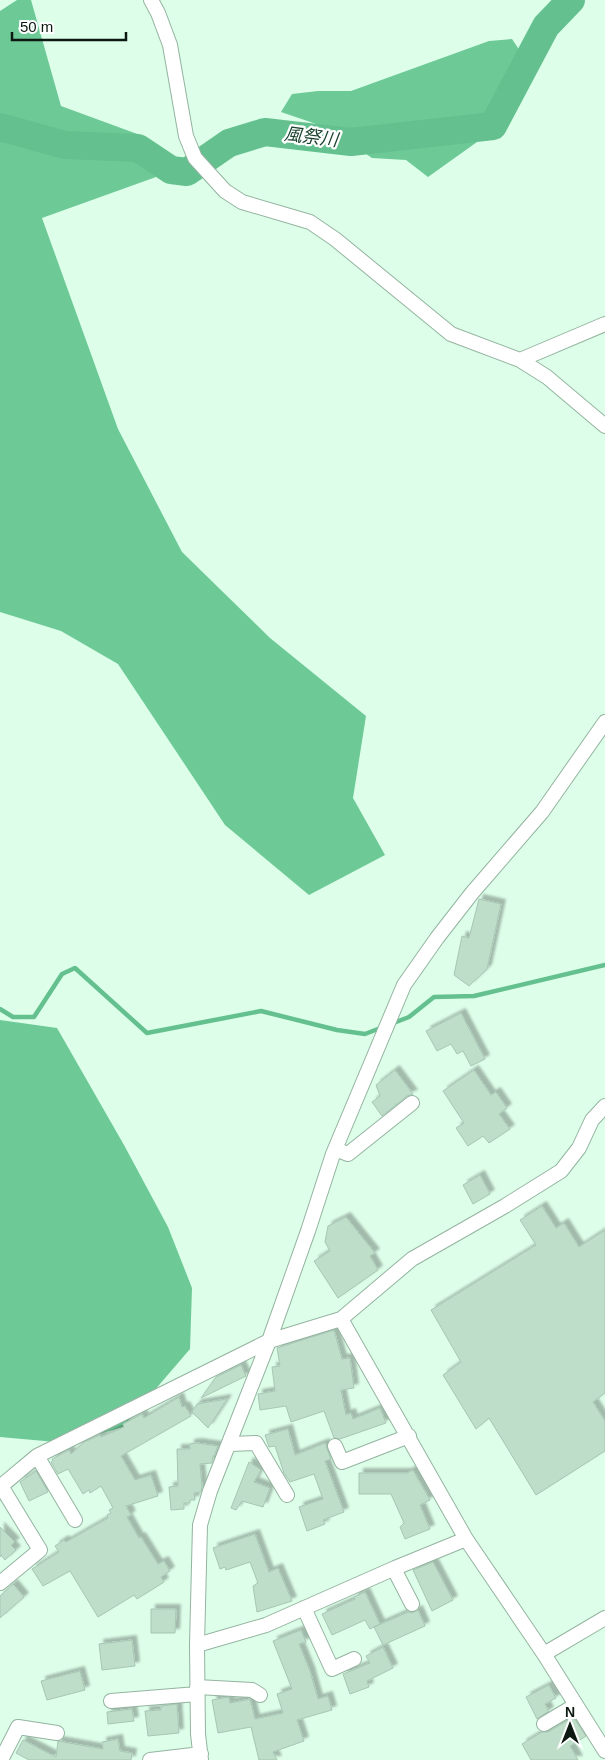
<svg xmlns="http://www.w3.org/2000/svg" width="605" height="1760" font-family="Helvetica,'Noto Sans JP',sans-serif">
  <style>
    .forest { fill: #6dca97 }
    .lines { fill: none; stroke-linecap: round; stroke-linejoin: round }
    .stream { stroke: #64c18f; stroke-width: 4.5 }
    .river { stroke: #64c18f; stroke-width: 28 }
    .building { fill: #bedeca; stroke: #a7c6b3; filter: url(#shadow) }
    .street-casing { stroke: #94b4a0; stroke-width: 16 }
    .street { stroke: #fff; stroke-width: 14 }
    .labels { text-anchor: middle; stroke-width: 4.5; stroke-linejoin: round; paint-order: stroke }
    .water-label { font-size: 18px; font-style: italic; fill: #1a422d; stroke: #fff }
  </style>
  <defs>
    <filter id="shadow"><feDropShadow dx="4.5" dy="-4.5" stdDeviation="1" flood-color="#0004"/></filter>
  </defs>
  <rect width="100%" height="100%" fill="#ddfee9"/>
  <!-- forest -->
  <path class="forest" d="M17 0H31L61 106 140 135 156 177 42 218 118 429 182 552 270 638 366 716 353 798 385 855 309 895 225 825 118 664 61 631 0 612V11Z
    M512 39 520 51 509 69 515 106 477 142 428 177 406 160 372 158 328 128 281 112 292 94 318 91H351L489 41Z
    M0 1020 57 1028 124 1145 168 1227 192 1288 190 1349 123 1427 67 1443 0 1437Z"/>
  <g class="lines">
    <!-- stream -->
    <path class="stream" d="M0 1009 13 1017H34L62 974 75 968 147 1033 261 1011 337 1030 365 1034 383 1027
      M391 1024 409 1017 434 997 474 996 605 965"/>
    <!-- river -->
    <path class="river" d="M0 127 65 145 138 148 171 170 187 172 229 143 265 132 351 142 493 126 546 26 571 0"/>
  </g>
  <!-- building -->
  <path class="building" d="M479 899 501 904 487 969 469 986 454 975 462 936 469 938Z
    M461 1013 485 1059 471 1066 463 1051 457 1054 451 1044 437 1051 426 1031Z
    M395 1070 413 1094 407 1096 382 1116 372 1102 380 1096 376 1085Z
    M474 1070 491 1095 496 1092 507 1108 499 1114 510 1129 489 1143 483 1136 468 1146 456 1128 464 1123 443 1091Z
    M480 1175 490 1194 473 1204 463 1185Z
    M542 1206 556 1228 564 1223 579 1247 605 1230V1393L593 1402 605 1421V1451L536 1495 489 1418 476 1429 443 1375 461 1362 431 1310 536 1245 520 1220Z
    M346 1217 375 1253 370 1256 378 1270 338 1298 314 1261 330 1251 325 1242 328 1226Z
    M334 1330 342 1359 350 1358 354 1388 341 1390 346 1415 351 1413 353 1419 380 1408 386 1423 340 1439 334 1438 324 1411 291 1422 286 1406 260 1410 258 1394 275 1391 272 1367 280 1366 277 1348Z
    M241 1365 246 1376 201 1398 216 1377Z
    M179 1397 182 1407 185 1406 191 1416 121 1456 135 1480 151 1475 158 1496 126 1506 131 1515 127 1517 139 1538 141 1537 158 1564 164 1561 170 1571 161 1577 164 1582 137 1599 134 1595 98 1617 70 1571 43 1586 32 1569 59 1552 55 1546 64 1540 66 1542 108 1518 107 1515 111 1513 109 1510 113 1508 101 1486 90 1493 89 1490 83 1494 68 1469 58 1474 51 1462 53 1461 52 1459 69 1450 71 1454 84 1442 100 1435 101 1437 124 1427 123 1424 142 1414 144 1418Z
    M227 1399 208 1428 192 1412 197 1404Z
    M288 1429 295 1455 325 1443 331 1459 325 1461 344 1512 323 1520 325 1524 307 1531 299 1507 323 1499 314 1474 290 1482 284 1473 275 1446 269 1447 265 1435Z
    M197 1443 218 1446 214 1456H213L212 1463 200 1464 202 1487 201 1492 194 1493 195 1500H190V1503H184V1509L171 1510 169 1487 178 1486 177 1449H190V1444Z
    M249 1462 261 1470 254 1482 270 1488 263 1507 242 1501 236 1510 231 1508Z
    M413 1470 430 1500 420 1505 430 1529 405 1539 400 1527 404 1523 391 1494H359V1473H407Z
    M36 1471 48 1492 29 1501 20 1482Z
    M0 1527 15 1542 11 1545 16 1550 5 1560 1 1555 0 1557Z
    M255 1534 269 1572 278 1568 292 1601 257 1612 253 1586 258 1583 250 1562 226 1570 225 1567 220 1569 213 1548Z
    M433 1562 453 1600 432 1611 413 1570Z
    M13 1584 24 1597 0 1618V1596Z
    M365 1592 380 1624 370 1629 365 1620 332 1635 322 1614 355 1599 354 1597Z
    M151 1609H176L175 1633H151Z
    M418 1610 425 1626 383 1645 374 1627 408 1612 412 1613Z
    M301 1630 306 1642 299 1644 310 1671 318 1699 328 1696 332 1710 297 1720 304 1741 273 1752 277 1760H259L251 1727 218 1733 212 1700 229 1697 230 1703 250 1699 255 1719 283 1713 277 1694 292 1689 273 1641Z
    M132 1640 135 1666 102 1670 99 1644Z
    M383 1647 393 1668 367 1681 369 1687 350 1694 343 1674 370 1663 366 1656Z
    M80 1671 85 1690 47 1700 41 1681Z
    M549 1685 556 1698 545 1704 549 1711 537 1719 526 1697Z
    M177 1704 179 1733 148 1736 145 1711 161 1710V1706Z
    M132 1709 134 1721 108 1724 107 1712Z
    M572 1718H574L586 1736 570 1746 578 1760H531L522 1744 542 1732H548Z
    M118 1739 120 1751 132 1753 131 1760H29L16 1753 23 1740 56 1757 58 1741 103 1749 102 1742Z"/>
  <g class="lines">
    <defs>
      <path id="street" d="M151 0 158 13 170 45 186 136 195 158 225 191 242 202 310 222 335 239 451 334 520 360 547 377 605 426
        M520 360 605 324
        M335 1149 348 1154 412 1103
        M341 1319 466 1539 544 1654 605 1618
        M230 1444 256 1443 287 1495
        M335 1446 342 1462 409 1436
        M37 1456 75 1520
        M0 1487 37 1456 269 1341 341 1319 412 1259 505 1206 561 1171 579 1148 592 1120 605 1106
        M394 1569 412 1604
        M0 1583 40 1550 1 1486
        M304 1608 332 1669 354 1659
        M197 1645 266 1625 395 1568 466 1539
        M544 1654 605 1751
        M197 1687 252 1690 260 1695
        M111 1701 197 1694
        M544 1724 576 1705
        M1 1760 18 1727 57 1733
        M150 1760 201 1754
        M201 1760 198 1734 197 1645 200 1525 210 1491 269 1341 308 1231 333 1154 404 985 437 938 472 893 542 812 605 722"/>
    </defs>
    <!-- street casing -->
    <use href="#street" class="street-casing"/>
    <!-- street -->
    <use href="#street" class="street"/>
  </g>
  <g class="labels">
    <!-- water labels -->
    <g class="water-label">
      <text transform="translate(311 137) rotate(7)" y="6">風祭川</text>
    </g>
  </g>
  <!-- north arrow -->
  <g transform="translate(570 1725)" stroke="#ffffff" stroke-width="4" paint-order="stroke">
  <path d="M0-4L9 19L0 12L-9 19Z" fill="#0c1811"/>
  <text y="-8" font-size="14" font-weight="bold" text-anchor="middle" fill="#0c1811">N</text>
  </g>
  <!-- scale -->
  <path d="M12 32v8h114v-8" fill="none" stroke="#0c1811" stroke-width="2.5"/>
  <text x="20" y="32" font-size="15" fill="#0c1811" stroke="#ffffff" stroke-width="4" paint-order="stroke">50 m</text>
</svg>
